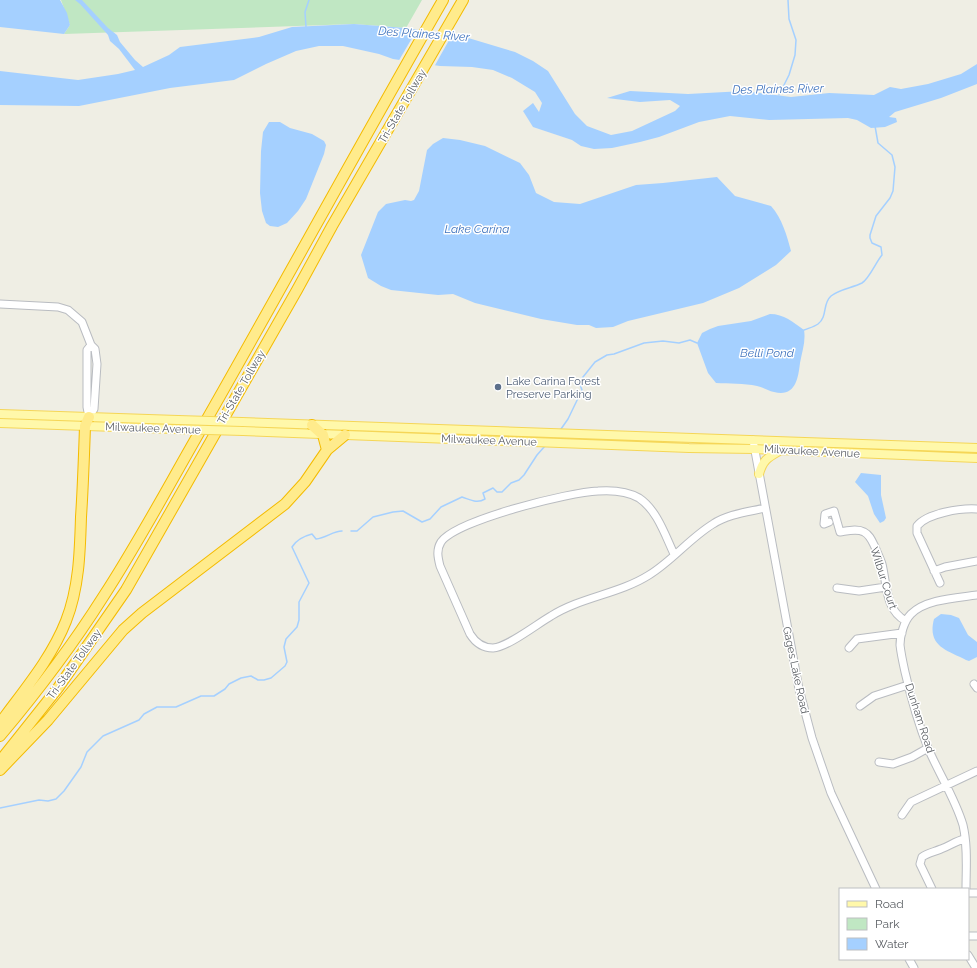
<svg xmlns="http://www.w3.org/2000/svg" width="977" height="968" font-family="Raleway,sans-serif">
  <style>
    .green { fill: #c0e7c3 }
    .water { fill: #a5d0ff }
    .pier { fill: #efeee4 }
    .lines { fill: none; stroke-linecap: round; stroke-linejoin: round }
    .stream { stroke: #a5d0ff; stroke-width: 1.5 }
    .minor-casing { stroke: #b9bcc1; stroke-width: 9 }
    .major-casing { stroke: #f5d657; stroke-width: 10 }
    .highway-casing { stroke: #f4bb00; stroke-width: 12 }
    .minor { stroke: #fff; stroke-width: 7 }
    .major { stroke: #fff8aa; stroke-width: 8 }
    .highway { stroke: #ffeb8c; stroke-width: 10 }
    .major-bridge-casing { stroke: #f5d657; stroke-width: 10; stroke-linecap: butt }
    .major-bridge { stroke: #fff8aa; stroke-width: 8 }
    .service-dot { fill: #5c6f8a; stroke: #fff; stroke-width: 1.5 }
    .labels { text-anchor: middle; stroke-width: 3; stroke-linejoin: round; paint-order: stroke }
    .street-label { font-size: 11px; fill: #5c6065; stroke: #fff }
    .service-label { font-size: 11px; fill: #4e5e75; stroke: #fff; text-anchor: start }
    .water-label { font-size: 12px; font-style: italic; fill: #4074be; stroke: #fff }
  </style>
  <rect width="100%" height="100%" fill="#efeee4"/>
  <!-- green -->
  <path class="green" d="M61 0H422L406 28 354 24 64 34 70 25Z"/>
  <!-- water -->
  <path class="water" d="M0 0H60L67 13 70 25 64 34 0 27Z
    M75 0H82L108 28 117 35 120 42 135 60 143 67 169 55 180 47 259 37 292 27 354 24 406 28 465 37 515 52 533 61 548 71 575 114 587 126 611 135 632 131 675 111 680 106 670 100 640 102 607 98 630 91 688 94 744 91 791 97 829 93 874 95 890 87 901 89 928 84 961 74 977 64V84L941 98 895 112 889 117 896 118 897 122 885 127 871 128 857 120 848 118 769 120 730 116 699 122 659 137 640 142 612 148 594 149 581 146 572 140 533 127 523 111 533 103 539 112 542 103 535 92 512 78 493 70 472 67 440 66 393 59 379 54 343 46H319L296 51 266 64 234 80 170 88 79 106 0 105V71L78 80 118 74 135 70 119 49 110 41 108 35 80 4Z
    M269 122H280L290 128 312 134 324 141 326 145 324 154 306 199 298 211 287 223 278 227 270 226 266 223 262 211 260 193 261 151 263 132Z
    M443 138 460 140 485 146 520 163 529 175 536 193 554 202 580 204 636 185 663 183 717 177 735 196 771 206C782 218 787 236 791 251L776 265 739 288 703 303 628 321 613 327 596 328 589 325H577L541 319 475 303 453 294 438 295 391 290 381 286 368 278 361 255 378 212 386 204 405 200 411 201 414 200 419 191 427 150 433 144Z
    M770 314C784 314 793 322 804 330 806 341 802 352 800 363 798 380 795 397 774 392 768 391 763 387 757 386 744 383 729 384 716 383L708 373 697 343 702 333 710 329 718 326 751 321Z
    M861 473 881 475V495L886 518 884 521 880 523 874 514 868 496 855 482Z
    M941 614 951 615 959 618 968 635 977 642V657L969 661 966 660C946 650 927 646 934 619Z"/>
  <!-- pier -->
  <path class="pier" d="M418 28 453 33 434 67 398 62Z"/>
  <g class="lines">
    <!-- stream -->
    <path class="stream" d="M306 27 305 12 309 0
      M779 95 789 75 795 55 796 40 789 19 788 0
      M804 330C809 328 814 327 818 324 828 316 822 304 831 296 840 289 852 288 862 283 869 279 876 262 882 255L881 247 872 243 870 238V235L876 216 890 198 893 191 895 167 892 155 878 143 875 126
      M561 429 568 419 582 390 579 382 595 362 607 355 614 354 644 343 663 341 679 343 690 340 697 343
      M351 531H357L373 517 393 512 403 511 422 522 430 519 441 507 462 497C471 500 477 504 485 499L483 493 493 488 497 492H502L511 483 519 480 524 475 537 455 545 446
      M0 808 39 800 48 801 56 799 64 791 81 767 87 752 103 736 139 720 144 714 157 707H176L201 696H214L225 689 229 684 241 678 251 676 258 680H264L271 678 285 666 287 662 284 647 286 639 297 627 299 620V602L309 583 292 547C297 539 304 536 312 534L316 539C326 538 333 531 342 531"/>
    <defs>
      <path id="minor" d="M0 304 58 307 68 310 82 322 91 345 95 349 97 364 94 409 89 417
        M89 417 87 407V350L91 345
        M753 440 799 689 812 738 831 793 876 889
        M829 522 824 524 825 514 834 511 840 532C847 531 857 528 864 532 870 535 872 541 875 547 877 552 880 558 882 564 887 584 885 610 906 621
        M674 554C665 535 657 510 639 498 627 491 612 490 598 491 570 492 456 520 441 542 436 550 438 558 440 566L470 634C475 642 483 648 493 648 508 647 537 624 551 616 581 597 619 594 649 575 672 561 690 538 713 524 728 514 748 512 765 508
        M934 571 945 567 977 561
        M940 583 917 533V526C927 513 961 508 977 509
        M837 588 859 591 886 587
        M849 648 857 639 902 633
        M974 684 977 688
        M860 706 874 696 908 685
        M879 762 893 764 912 757 928 748
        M902 815 911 802 977 771
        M932 889 920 864 922 857C927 853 934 852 941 849 950 846 955 841 965 839
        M966 889C966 868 968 846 963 825 955 798 939 774 928 748 918 723 911 698 905 672 903 663 901 654 900 645 900 636 904 621 911 614 926 599 957 598 977 595
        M968 893H977
        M968 936H977
        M968 955 976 968
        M909 959 914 968"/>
      <path id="major" d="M0 414 178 420
        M242 422 977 448
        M0 423 173 429
        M243 431 689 448 754 449 977 458
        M759 474C763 459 769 457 781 450"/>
      <path id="highway" d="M312 425 323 435 327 450
        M0 723C24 690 51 659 66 621 79 588 80 552 81 517 83 487 84 456 85 426L89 417
        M0 736C37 692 72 646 103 597 139 542 170 483 203 426 284 284 362 141 443 0
        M0 761 58 688 126 590 297 290 332 226 463 0
        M0 770 48 720 123 630 142 613 285 504 305 482 327 450 345 435"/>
    </defs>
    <!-- minor casing -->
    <use href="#minor" class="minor-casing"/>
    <!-- major casing -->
    <use href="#major" class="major-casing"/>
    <!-- highway casing -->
    <use href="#highway" class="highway-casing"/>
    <!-- minor -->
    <use href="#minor" class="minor"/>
    <!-- major -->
    <use href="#major" class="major"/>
    <!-- highway -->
    <use href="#highway" class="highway"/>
    <defs>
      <path id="major-bridge" d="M178 420 242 422
        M173 429 243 431"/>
    </defs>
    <!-- major-bridge casing -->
    <use href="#major-bridge" class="major-bridge-casing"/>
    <!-- major-bridge -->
    <use href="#major-bridge" class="major-bridge"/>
  </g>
  <!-- markers -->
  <circle class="service-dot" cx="498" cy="387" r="4"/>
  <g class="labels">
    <!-- street labels -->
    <g class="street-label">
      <text transform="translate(402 106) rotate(-60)" y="4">Tri-State Tollway</text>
      <text transform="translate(241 387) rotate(-60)" y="4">Tri-State Tollway</text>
      <text transform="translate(153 428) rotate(2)" y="4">Milwaukee Avenue</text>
      <text transform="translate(489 440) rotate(2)" y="4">Milwaukee Avenue</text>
      <text transform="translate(812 451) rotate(3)" y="4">Milwaukee Avenue</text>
      <text transform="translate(884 578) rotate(72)" y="4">Wilbur Court</text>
      <text transform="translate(74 664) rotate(-54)" y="4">Tri-State Tollway</text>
      <text transform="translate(796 670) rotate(78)" y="4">Gages Lake Road</text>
      <text transform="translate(920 718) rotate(72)" y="4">Dunham Road</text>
    </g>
    <!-- service labels -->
    <g class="service-label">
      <text x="506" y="385">Lake Carina Forest<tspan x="506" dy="13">Preserve Parking</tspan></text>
    </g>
    <!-- water labels -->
    <g class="water-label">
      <text transform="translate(424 34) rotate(4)" y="4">Des Plaines River</text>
      <text transform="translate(778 89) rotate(-1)" y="4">Des Plaines River</text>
      <text x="477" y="233">Lake Carina</text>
      <text x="767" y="357">Belli Pond</text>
    </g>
  </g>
  <!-- legend -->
  <rect x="839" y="888" width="130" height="72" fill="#ffffff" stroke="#bebfc1"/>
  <rect x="847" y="901" width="20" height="6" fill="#fff8aa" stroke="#bebfc1"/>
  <text x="875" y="908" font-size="12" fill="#5c6065">Road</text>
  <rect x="847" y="918" width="20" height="12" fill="#c0e7c3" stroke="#bebfc1"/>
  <text x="875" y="928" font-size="12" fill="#5c6065">Park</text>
  <rect x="847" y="938" width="20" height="12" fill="#a5d0ff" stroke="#bebfc1"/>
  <text x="875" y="948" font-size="12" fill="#5c6065">Water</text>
</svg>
